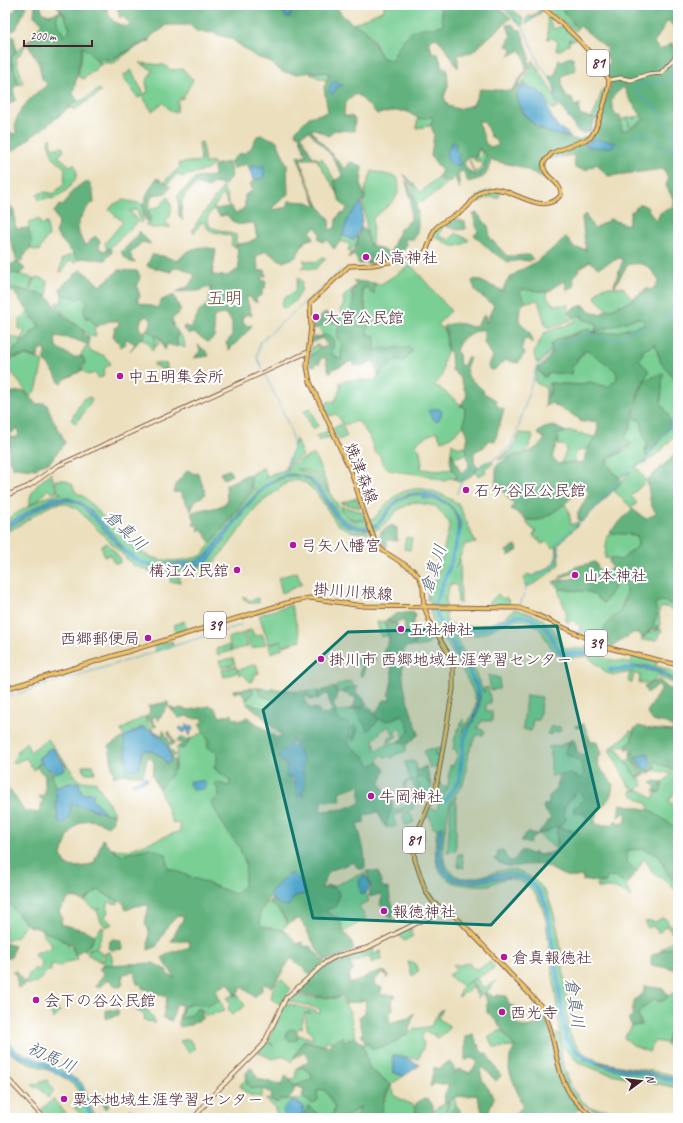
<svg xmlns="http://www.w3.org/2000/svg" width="683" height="1123" font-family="Caveat,'Klee One',sans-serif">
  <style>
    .green { fill: #79cf94; stroke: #627760; fill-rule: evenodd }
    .forest { fill: #62b27e; stroke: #566854; fill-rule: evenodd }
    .water { fill: #50a6cc; stroke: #4d627c }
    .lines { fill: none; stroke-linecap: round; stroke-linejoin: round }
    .stream { stroke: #50a6cc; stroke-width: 1 }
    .river { stroke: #50a6cc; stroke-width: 4 }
    .secondary-casing { stroke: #623c41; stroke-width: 5 }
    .primary-casing { stroke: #623c41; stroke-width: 5 }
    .secondary { stroke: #f8e8c3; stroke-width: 3.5 }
    .primary { stroke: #edc569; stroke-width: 3.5 }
    .marked { fill: #0f766e; fill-opacity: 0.2; stroke: #0f766e; stroke-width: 3; stroke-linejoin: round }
    .poi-dot { fill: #b5179e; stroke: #fff; stroke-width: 1.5 }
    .labels { text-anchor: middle; stroke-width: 4; stroke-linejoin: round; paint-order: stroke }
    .shield { fill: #fff; stroke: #80626b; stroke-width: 1 }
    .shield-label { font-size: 15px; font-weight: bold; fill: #4a1f2b }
    .poi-label { font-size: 16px; fill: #4a1f2b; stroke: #fff; text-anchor: start }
    .street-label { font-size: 16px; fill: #4a1f2b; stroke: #fff }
    .water-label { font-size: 17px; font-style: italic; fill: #4d5c73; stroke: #fff }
    .quarter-label { font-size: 18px; fill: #794e44; stroke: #fff }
  </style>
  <rect width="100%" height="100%" fill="#fff"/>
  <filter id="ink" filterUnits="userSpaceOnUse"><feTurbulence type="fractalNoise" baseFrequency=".025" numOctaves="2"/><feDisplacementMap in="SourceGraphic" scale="8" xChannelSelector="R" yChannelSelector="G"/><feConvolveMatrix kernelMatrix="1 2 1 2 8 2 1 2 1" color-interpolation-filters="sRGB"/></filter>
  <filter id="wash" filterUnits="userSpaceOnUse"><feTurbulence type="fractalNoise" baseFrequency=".012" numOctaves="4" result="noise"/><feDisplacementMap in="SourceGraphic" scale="16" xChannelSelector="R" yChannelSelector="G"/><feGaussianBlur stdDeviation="0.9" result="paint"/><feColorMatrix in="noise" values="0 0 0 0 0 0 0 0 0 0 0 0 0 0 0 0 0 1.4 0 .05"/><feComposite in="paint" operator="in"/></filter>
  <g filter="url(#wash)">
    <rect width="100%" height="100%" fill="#ebdfbd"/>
    <!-- green -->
    <path class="green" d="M384 5H440L443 24 395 52 392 61 381 58C374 40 372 32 353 24L384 10Z
      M500 5H508L522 18 524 24 521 26Z
      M549 5H558L577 28 575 31 546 8Z
      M541 9 544 10 527 24 526 20 529 16 532 17Z
      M60 10 68 22 70 30 64 36 56 19Z
      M547 13 553 18 550 20 553 29 562 26 577 39 571 41 570 38 569 44 561 50H556L558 42 553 38 548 39Z
      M31 38 16 59 23 84 19 85 12 60 13 55Z
      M150 40V41L134 48 114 63H104L99 66 100 61 98 60 100 58 111 60Z
      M83 46 99 62 97 68 83 79 78 76Z
      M5 57 9 80 5 81Z
      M532 60 549 86 558 106 552 110C544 95 542 91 526 86L524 81 530 71Z
      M139 63 164 65 171 70 183 69 193 80 183 98 178 100 177 111 172 112 163 103 152 111 142 96 138 98 123 76 131 70 144 94 148 92 146 82 153 70Z
      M317 72 329 73 327 81 310 74Z
      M606 87 603 105 597 120 592 117C598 109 599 92 606 87Z
      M99 89 101 92 74 110 72 107 68 109 72 103 83 100Z
      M642 116 644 120C637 123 630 130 622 131L620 120 627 118 630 127 628 118 633 117 634 120V117Z
      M423 117H432L433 119 430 126 416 128 418 119Z
      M50 139H52L50 143 53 148 63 147 64 151 58 156 70 166 74 164C83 179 66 192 54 199L48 198 39 200 37 195C43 191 47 192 53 194L64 184 65 168 54 159 48 143Z
      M202 142 205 164 212 161 213 164 209 169 181 177 178 173 168 184 164 182 180 167 179 163 201 161 199 143Z
      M479 148 486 155C484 169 488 170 475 176L469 159 474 172 481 170 483 163 474 160V156L478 158 482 154Z
      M322 158 335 181 337 192 317 160Z
      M372 171 397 177C405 198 387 206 373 218L372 245 369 244 363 203 365 198V190Z
      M404 174 421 192 437 178 448 183 436 193 416 205 413 189Z
      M223 187 227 195 230 208 223 194 207 218 210 227 236 235V247L231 245 232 241 231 236 210 231 202 221 194 233 192 231 199 219Z
      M491 190 501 192 498 198 490 197 470 205C476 198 481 192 491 190Z
      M168 197C172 205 174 216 165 221L171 227 152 228 145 225 150 221 148 210 160 206Z
      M123 200 143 204V220L141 223 137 210 130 211 138 222 107 250 105 243 123 222 109 210 114 204Z
      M39 219 41 225 47 223 49 237 46 238 39 251 31 249C31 240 27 231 29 223Z
      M444 223 439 236 449 240 456 233 469 240C454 252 447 244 432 234L438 227Z
      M358 235 356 245 350 251 348 250 350 244 340 241 342 236 353 240Z
      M74 253 79 260 74 263 73 260C67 262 65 266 63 271L59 272 62 262 61 260Z
      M323 257 326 259 315 269 301 268 306 264 303 260 315 262Z
      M411 265 451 311 438 324 445 331 448 350 444 359 442 377 434 385 440 388 465 408 464 426 449 438 441 441 437 431 417 442 416 446 420 451 422 465H420L422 469 437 471 452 469 457 475 455 479 449 478 445 481 426 475 392 471 382 464 380 456 375 452 369 436 358 421 344 425 336 414 329 416 324 406 328 402 335 401 340 389V382L350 380 374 381 382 371 397 360 404 361 413 349 404 347 375 351 367 334 365 302 362 289 374 284H381Z
      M13 273 33 278 29 291 10 287 5 290V276Z
      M34 278H41L47 281 48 296 29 292Z
      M298 278 302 281 301 291 296 300 285 309 281 306 284 298 295 292Z
      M356 285 351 293C356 305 350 313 343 321L335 318 337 315 342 316 343 314 340 310 344 304 343 297Z
      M603 287H623L633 300 608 311 595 298 598 291Z
      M525 288 547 292V297L554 305H569L568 313 571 320 548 328 545 324 538 300 526 302 519 293 521 289Z
      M62 295 82 297 88 301 85 318H90L96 327 94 328 96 336 88 337C80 323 79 329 70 320 64 315 60 309 56 303L62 302Z
      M28 312 40 327 32 332 28 339 20 340 25 331 19 329V321Z
      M578 315 598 324 594 332 637 318 645 320 644 325C627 329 601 341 587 328 575 335 560 336 551 345L552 350C546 353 544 359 539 363L536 362 534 353 544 333 575 322 573 318Z
      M331 319 340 323 338 338 342 343 341 362 331 354 332 348 318 327Z
      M7 328 9 336 20 339V345L14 348 11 344 5 342V329Z
      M146 330 155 335 154 347 155 335 160 338 158 345 154 348 152 351 149 343 142 339Z
      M179 334 184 340 185 348 178 345 176 337Z
      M655 344 661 363 678 383V435H675L659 453 636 467 640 471 646 481 631 496 637 503 632 508 613 490 631 471 619 478 608 465 607 460 628 449 630 442 624 437 631 428 608 387 589 382 579 385 549 383V395L546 397V388L536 383 535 379 537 369 544 378 550 373 571 374 572 367 586 350H588L602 360 644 350Z
      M318 345 320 348 310 356 312 347Z
      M86 346H88L91 352 103 355 111 363 105 368 103 377 98 378 95 373 88 375 82 370 85 362 83 357 80 356Z
      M26 355 43 361 37 388 30 397 5 363 6 360Z
      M154 363 167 364V372L165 373 163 368 160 369 159 366H154Z
      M90 397 92 400 76 424 71 420 83 399Z
      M310 408 318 426 312 429 304 411Z
      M342 424 347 436 339 440 333 428Z
      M330 430 332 436 319 441 316 436Z
      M571 431 594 437C592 448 587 450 576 451L575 463H561L567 449 563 445H558L559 438 556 435Z
      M520 433 532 434 533 436 527 452 498 460 501 456 511 451Z
      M296 439 303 456 288 464Z
      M452 443 459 448 462 446 466 447 467 454 454 458 451 451Z
      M314 454 332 496C324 483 313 468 296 469 320 474 329 494 343 512L341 506 362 512 365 520 353 519 344 513C351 523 363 521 374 519 391 497 406 482 436 492 443 495 452 499 458 504 461 507 472 536 476 543L465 544 455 569 460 559 461 603H458L457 585 450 584 446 598V621L453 626C473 626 500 627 514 609 529 613 543 616 553 629 557 635 560 642 565 648L571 649 584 648 585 646 593 648 607 659 631 663 633 656 658 662 655 666 664 668 678 675V685L658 677 650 683H639L640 676 634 673 632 683 628 681 630 673 633 672 613 675 607 673 587 656C578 657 567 659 559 655 546 649 546 626 526 621 512 617 495 629 483 634 475 636 463 635 455 636L475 672 484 693V688L488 687 491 703 486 704V711H492V721H482L477 728 485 731 483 735H476L469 753 468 752C467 763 466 774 463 784 460 791 453 795 451 802 447 812 441 852 445 862 460 896 493 865 516 870 524 872 533 879 539 884 560 905 564 977 567 1007 568 1015 568 1026 570 1034 573 1042 581 1052 589 1057 612 1068 652 1069 678 1076V1088L602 1072 579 1063 562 1046 546 922C543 903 533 883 512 879 504 877 496 883 489 885 484 886 478 885 473 885 435 887 432 859 437 828H433L430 816 426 818 431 808 437 810 440 799 448 787 443 793 440 792 442 789 439 786 440 782 442 787 448 786 450 765 453 766 457 757V751L453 750 455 737 463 719 465 724 461 737C465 725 474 716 476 703 477 690 441 635 433 621L430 612 431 601 427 600 429 584 435 585 450 524 436 506 413 502 396 511 391 519 380 528 369 533 352 532 337 524 316 492 306 483 296 480 288 482 257 506 227 547 214 562 202 569 186 572 150 571 133 565 77 509C73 507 69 504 66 504 48 499 23 528 5 532V520L43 498 62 493 58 492 55 480H65L72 484 76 493C83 494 90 503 95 508 129 544 146 572 201 556L255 488 252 489 251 480 252 473 263 468 267 476 264 480 271 474 289 469 285 467Z
      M492 461 493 464 484 468 486 472 478 476 475 472 482 464Z
      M51 473 57 492 52 493 48 489 39 499 30 505C28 491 42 480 51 473Z
      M357 498 360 508 341 503Z
      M565 504 569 511 571 525 578 522 579 524 558 545 559 565C551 571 535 587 525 586L524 579 528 574 532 576C547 569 560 565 556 546L553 548 547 542 541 544 539 541 540 539 537 540 533 535 536 532 529 526 525 520H540Z
      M612 533 637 535 638 546 621 560 605 558 607 535Z
      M406 537 412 538 410 550 404 549Z
      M107 543 120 558V563H114L110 554 105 557 101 546Z
      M297 572 302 584 282 593 278 578Z
      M171 575H179L180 582H170Z
      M621 575 627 591 620 611 608 622 605 637 613 646 612 647 587 636V631L583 633 578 631 581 627 572 620 568 623 565 619 567 617C566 606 559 599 559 589L590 592 604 603Z
      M498 594 503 599 506 597 509 601V605L488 604Z
      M242 597H246L248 601 258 598 259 603H248Z
      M661 600 671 604 678 600 677 623 674 621 676 614C672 608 663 603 659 611L660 628 652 625 657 615 655 603Z
      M291 605 301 640 284 646 282 643V649L271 653 269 645 282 641 269 644 259 615Z
      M184 621 187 631 177 635 174 625Z
      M384 621 388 635 381 637 377 622Z
      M428 623 435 634 428 645 414 647 419 634Z
      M661 629 662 631 658 634 659 638 657 640H641L650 631 652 632Z
      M252 630 254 636 262 634 266 644 251 649 246 631Z
      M244 633 248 646 232 651 228 638Z
      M172 641 173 646 156 651 154 646Z
      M229 645 231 651 218 655 216 649Z
      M367 656V658L362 661 360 665 355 663 352 666 350 661Z
      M233 658 235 664 222 668 219 661Z
      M256 664 259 673 254 675 255 678 252 679 253 681 250 682 243 674 239 675 238 670Z
      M236 666 238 672 224 677 222 670Z
      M488 675 500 678 499 689 491 690Z
      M351 681 354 687 337 693V685Z
      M253 688H258L260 695 276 700 268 710 250 704 248 706 246 701 252 695Z
      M292 691H319L316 697 318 699 311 698 309 695H299Z
      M526 695 542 697 539 720H533L531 731 523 729Z
      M366 704 375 712 378 719 388 721 401 715C409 721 412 731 404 738L400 729 394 731 397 736 388 743 389 738 394 736 389 726C382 729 380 735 373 739L376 750C386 746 396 739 406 743V751L394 755 392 759 390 756 385 757 382 755 378 759V762L370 766 364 756 350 746 348 741 349 738 335 715 336 711 352 710Z
      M145 716 147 723 152 727V732L142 727 124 737 121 730Z
      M551 726 560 727 561 730 559 732H552L551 735 547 734Z
      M630 731 634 732 632 734V741C626 746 620 750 612 746L625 737Z
      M204 732 208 740V748L217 753 216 770 230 780V785L226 786 223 784 219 789 218 801 229 834 239 846 246 865 245 885 235 894 168 868 150 848 121 855 111 849 129 850 180 831V824L173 823 159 789 175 769 177 747 184 748 192 738Z
      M48 739 79 781 96 782 115 815 103 813V810L92 798 94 795 91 792 83 794 78 782 63 784 55 788 52 773 64 770 67 767 53 748 49 749 38 758 40 762 34 770 26 758 15 763 12 762 19 750 26 742 30 752Z
      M571 740 566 747 565 754 580 761 584 773 582 779 569 774 551 776V753L548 747 562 745Z
      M441 747 439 768H430L424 751 433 748 436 757 435 748Z
      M610 747 618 750 636 776 626 762 630 759 640 772 636 777 641 780 643 785 636 790 629 786 610 751Z
      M655 760 678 772V781L674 782 678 788 669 801 678 809V831L651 812 647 804 631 794 632 790 643 791 653 799 655 794 660 792 664 781 672 774 654 770 648 774 656 767 653 762Z
      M412 761 416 763 417 778 425 777 432 787 430 795 424 797 416 778 410 780 405 762Z
      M83 765H93L95 773H84Z
      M578 791 585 797 574 812 585 814C589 822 584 826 579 833L557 826V850C549 855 542 855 532 854L534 852 538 855 550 853 557 850 538 834 546 833 555 826 564 823 566 819C565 816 563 813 564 809 565 805 575 793 578 791Z
      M456 796V851L447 852 451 805Z
      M414 801 413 809 402 813 401 808Z
      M399 808 400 813 393 815 396 826 387 828 386 821 391 810Z
      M410 812 414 822 405 826 403 815Z
      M423 832 424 839 419 841V849L416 851V842L420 833Z
      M644 849 659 856 668 875 678 883V893L667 882 653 873 644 858 637 871 626 862 628 850Z
      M458 854H462L464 868 458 866Z
      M364 873 371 884 366 893 369 901 359 906 366 918 344 932 342 930C341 914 333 919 326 910L339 897 338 891 334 887 326 886 336 885Z
      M614 876 626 885 632 898 616 888H598L597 883 606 882 607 877Z
      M98 890 118 901V904L107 902 108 911 105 917 112 924 106 927 101 922 97 910 100 909 95 910 84 901Z
      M5 899 27 921C22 930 17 941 5 940Z
      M268 902 278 909 288 924 282 930 263 927 260 923V911Z
      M662 918 667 920 670 926 676 923 678 925V944L672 948 660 950 676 938 666 925 659 933 653 926 647 928 645 922 651 921 655 922Z
      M102 927 104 928 97 947 85 951 83 949 92 943 94 935Z
      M410 927 412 930 410 932 413 936 404 941 397 932Z
      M42 930C58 938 71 941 78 959L64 963 60 967 52 964 50 972 48 970C41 978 38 985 26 984L29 974 35 968 38 971 42 965V962L33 954 46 949 49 950 52 945 45 937Z
      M374 947 373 955 381 951 382 958 372 963 369 956 350 963 347 957 366 952Z
      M95 949 99 950 102 954 101 962 87 954 90 950Z
      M110 952 114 965H102L104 961 105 953Z
      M408 962H413L419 970 412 976Z
      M469 962 471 967 477 969 490 962 495 968 462 986 448 975 456 971 453 965H461Z
      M476 978 484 988 496 981 491 988 481 995 471 981Z
      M281 979 291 989 280 1004 271 999 273 988Z
      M470 981 480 996 478 998 473 987 459 997V994L462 987Z
      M678 991V1021L673 1023 666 1043 654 1041 649 1052 636 1047 624 1038 632 1026 642 1025 638 1015 639 1012 650 1001 655 999 665 1000 668 996Z
      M237 994 245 1006 232 1015 228 1008 230 1004 227 998 233 995 235 996Z
      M291 995C305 998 323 998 338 998L339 996 350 1012 355 1037 344 1042 325 1041 326 1046 304 1040 291 1062 285 1056 272 1059 258 1052 267 1042 274 1046 268 1041 285 1003 316 1011 315 1013H320V1009L287 1000ZM304 1013H311H305L307 1027 314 1039 299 1035 296 1040H289L299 1028H302Z
      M220 1000 225 1011 206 1016 201 1009H197L191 1015 180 1019 184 1006 193 1003 207 1006Z
      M47 1007 60 1011 54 1019Z
      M443 1009 438 1018 449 1026 448 1030 437 1039 435 1037V1033L434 1035 425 1031 421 1039 424 1042 423 1049 418 1059 393 1055 394 1073 404 1076 391 1084 395 1096 414 1106 417 1115H426L449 1101 443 1118H383L382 1106 391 1085 369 1068 363 1044H369L378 1048 396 1041 415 1029 431 1026 439 1012Z
      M136 1010H148L156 1023 144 1020 145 1015Z
      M501 1030 515 1047 495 1048 488 1038Z
      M5 1035 15 1050 57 1067 82 1083 95 1118H84L72 1105 82 1098V1095C60 1065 30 1070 5 1049Z
      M189 1039 195 1048 189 1053 180 1041Z
      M304 1067 311 1073 312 1079 294 1086 290 1080 295 1078 297 1068Z
      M247 1079 250 1088H259L262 1090V1097C251 1096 245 1095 240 1085Z
      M47 1080 54 1090 48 1098 38 1086 35 1088 32 1085Z
      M564 1082 568 1083 579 1098 590 1108 615 1110 622 1118H614L610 1112C593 1112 592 1111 579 1101L577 1102Z
      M325 1090 335 1107 331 1118H323L308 1106 303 1118H278L274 1107 264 1098 277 1103C283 1098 291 1098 299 1100L302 1097 306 1100 316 1091Z
      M454 1097 456 1105 448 1116 449 1118H444L451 1099Z
      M53 1099 68 1116 66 1118H48L41 1110Z
      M362 1106 355 1118H344Z"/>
    <!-- forest -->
    <path class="forest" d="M19 5H27L16 29 13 31 5 29V22Z
      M35 5H40L43 13 49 15 59 12 56 19 64 36 70 30 64 14 56 5H101L107 8C109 20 115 23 126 27L130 24 122 15 120 18 117 9 127 5H279L283 9 286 17 291 13 288 5H335L343 16 353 24 365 29 382 57 392 61C397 47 408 28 424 28 433 27 433 29 443 24L440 5H496L511 18 472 52 458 55V68L444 46 436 38 429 41 432 52 438 54 442 66 447 69 448 86 444 97 448 106 458 109 473 105 480 89 513 91 515 89 512 90 526 70 525 59 521 50 509 56 512 50 511 47 506 46 511 36 507 25 512 24 518 30H521L529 55V68L516 88 524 81 525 87 520 88 516 96 521 112 537 128 560 136 579 140 596 131 611 85 605 67 610 63 605 52 608 49 580 26 577 28 558 5H678V27H674L668 20 654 43 660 50 673 43 675 63 678 62V383L661 363 655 344 644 350 639 360 649 371 638 393 636 403 645 380 663 373 661 403 669 416 670 427 646 458 645 451 647 443C641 433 644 429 640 420L634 419 635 408 632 416 631 428 624 437 630 442 631 445 607 460 608 465 622 482 582 522 578 520V513L589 493 584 485C573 497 544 526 527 519 522 517 517 512 511 509L514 505 502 490 496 489V466C514 451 529 460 545 439L537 433 544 428 554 426 566 432 556 435 559 438 552 457 559 464 584 462C585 458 585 453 587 450 592 441 601 432 597 421L581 422 578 418 551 403 545 407 546 397 549 395 551 387 549 383 579 385 589 382 608 387 617 378 616 371 588 350H585L572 367 571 374 550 373 544 377 537 368 545 363 552 352 551 345 557 339 569 337 587 328 592 333H612L643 325 644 320 637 318 594 332 598 324 582 319 583 316 578 315 573 318 570 312 572 309 584 305 588 310 601 315 603 312 633 300V298L647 289 652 290 659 281C649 266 646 261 627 265L615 286 614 285 623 260 619 258 598 268 590 261 580 268 573 278 575 286 567 290 565 281 547 292 521 289 520 293 526 302 520 307 519 321 530 333 533 343 526 338 523 342 522 349 525 353 518 363 505 360 494 370 489 369 488 366 493 357 484 342V329C471 332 459 338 456 351L459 354 460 366 464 365 468 356 470 358 466 368 469 378 484 391 482 392 496 400 497 406 504 409 495 441 488 440 484 447 474 452V463L478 468C472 476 467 481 458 482L455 479 457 475C451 469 449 460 451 452L461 473 469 467 466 446 468 436 464 426 465 408 464 406H460L467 396 460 377 452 370 451 353 447 349 446 331 443 327C454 321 461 323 472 327L477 325 485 314 486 323 494 305 476 292 472 281 476 279 503 291C506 273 527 269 540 259 549 252 559 244 566 237L574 248 585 249 586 251 582 217 584 215H586L594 229 610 219 628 225 631 212 641 204 647 207 656 222 660 213 674 206V200L666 186 668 179 664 169 608 176 597 164 586 170 575 168 574 155 545 159 541 166 542 172 558 188 540 176 521 167 491 160C486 178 486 177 468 182L463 170 458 174 460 188H459L455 177 450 182 438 177 442 171 431 156 434 135 431 125 433 120 432 117 419 119 406 111H393L377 114 357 94C346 99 344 104 344 116H351L355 119 354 131 334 130 329 136 315 129 311 130 343 167 346 169 349 163 352 162 362 166 361 186 365 198 348 218 340 242 334 249 327 240 322 242 318 238 320 234 316 227 310 231 314 238 305 241 296 257 283 262 266 251 256 257 259 271 265 270 266 276 261 277 262 280 266 281 265 288 262 289V295L256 298 257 303 252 300 251 297H246L252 316 248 314 242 317V320L247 326 252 325 248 331 229 350 226 343 232 336V322L226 314 216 315 213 319 215 336 208 342 194 333 190 334 183 329 184 326 191 328 200 310 209 303 211 287 197 291 176 292 189 286 195 275 180 267 172 269 171 272 147 266 152 255 163 256 178 261C188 248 200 244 216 250L212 275 227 276 239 269 237 244 247 243 257 238 254 223C240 223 237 229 227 215L220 216 213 209 231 207 236 214 245 207V195L253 190 250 184 254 180 264 178 265 176 259 167 255 165 249 168 245 164 233 169 230 162 238 154 245 153 251 148 257 136 261 135 277 141 287 165 288 194 272 208 273 210 287 207 289 201 308 202 317 206 297 156 306 155 299 135H296L295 131 309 117 328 112 324 87 330 76 329 73 319 71 298 74 282 72 269 61 256 57 230 38 218 35 217 33 197 32 190 25H167L161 30 155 33 148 40 111 60 102 58 97 61 83 47 73 94 78 101 72 103 63 113 13 151 7 146 5 147V130L14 134H17C10 120 25 104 35 94 39 90 44 89 47 84L42 79 39 64 28 45 42 22 34 16ZM624 87C629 102 636 106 644 120L627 130 622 131 620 115 616 116C608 99 611 97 624 87ZM478 120 485 123 491 137 498 142V146L491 147 486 144ZM309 131 331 155 343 176 334 181 340 202 347 208 345 213 340 214 336 220 335 228 329 230 330 219C316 208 306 177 300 159H318L312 156 301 135ZM479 148 486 155C483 169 489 170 475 176L466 168 464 163 469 157 477 156Z
      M10 35 14 36 16 52 11 58 18 84 13 89 16 100 7 105 5 119V81L9 80 5 54V39Z
      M572 56 576 70 562 76V87L567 98H572L574 106 580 104 579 114 595 119 590 132 582 133 577 131 572 122 555 99 554 86 549 76 555 77 559 59 562 61Z
      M228 162 232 175 225 185 212 183 209 188 196 184C181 197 180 202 183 221L179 216 178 195 195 178 214 176V165Z
      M157 178 171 187 166 193 152 195 148 208 150 219 148 224C138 207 147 192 157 178Z
      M406 181C416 197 423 223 414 239H405V242L407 244 398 259 366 264 370 259 367 255 362 257 364 263 359 264 354 254 348 258 357 245 361 227 366 231 369 244 390 253C393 245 397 239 399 230L411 220V201Z
      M89 182 93 192 94 203 90 204C77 221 74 227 85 246L95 236 100 241 99 248 104 251 110 248 112 252 105 260 80 258 79 260 57 235 56 230 59 223 54 212 59 205 62 206 67 201C70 191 79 184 89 182Z
      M5 196 14 211 15 225 17 229 28 228C35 249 29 246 21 262L18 263 25 269 20 274 13 273 5 275V267L17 262 10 238 5 242Z
      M477 213 488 226 490 238 507 256 529 255 533 259 529 261 522 260 508 262 491 251 474 235 478 232 473 214Z
      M453 218 465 222 466 229 457 230 445 226 444 224Z
      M139 231 151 244 142 242 130 254 135 263C128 262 124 257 121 252L139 234Z
      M81 269 100 286 119 270 137 271 140 276 137 287 140 296 137 300 141 303 157 308 162 300 174 295 181 311 172 319 174 325 171 324 179 333 175 337 178 347 167 344 165 350 160 338 146 330 151 324V319L146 316 141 320 139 329 146 333 130 351 135 344 127 339 125 341 126 344 120 347 119 343 113 336 115 328 119 324 118 321H109L96 327 90 318 85 317 84 308 88 301 82 297 77 300 73 297 62 295 60 289 62 286Z
      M353 281 375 283 374 294H372L367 287 362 289 365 309 370 315 367 334 375 336V351L382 348C392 352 404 342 413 350L404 361 397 360 382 371 380 376 378 375 375 363 373 361 361 366 354 365 352 361 333 369 331 373 329 372 325 357 320 359V363H316L315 366 310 365V357L320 348 328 346 322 338 310 343 311 338 325 335 334 339 332 354 341 361 342 343 337 338 339 323C324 320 323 329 311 329L325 312 342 321C351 313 355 304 352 293L356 285Z
      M10 287 47 296 66 318 82 328 85 336 89 339V345L74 339 55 336 56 347 73 357H83L85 362 82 365 81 371 65 379 62 383 59 382 55 374 45 361V349H39L38 358 27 355 5 358V353L20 345V340L28 339 32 332 40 327 13 291 6 295 5 301V290Z
      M198 345 207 352 209 356 194 358 200 351Z
      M24 391 36 404 45 403C50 408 50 415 54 421 58 429 62 434 65 443L49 463 42 464 36 469 13 467 9 460V436L15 438 19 435 17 428 5 439V393Z
      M678 452V521H675H678V600L671 604 662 601 655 603 657 616 653 625 658 626 659 630 651 629 642 638 639 633H633L613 646C596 625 608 627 620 611 627 601 628 586 621 576L604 603 590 592 559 589 553 582C562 578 568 581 577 577L574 573 559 578 575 567 595 562 601 573 612 568 609 561 610 558 621 560 638 546 637 535 609 533 632 509 646 519 656 513 651 505 647 480Z
      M188 470 194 474 198 473 206 494 195 501 191 511 180 492H173L178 481Z
      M229 470 232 475 224 479 220 473Z
      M246 475H250L251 491 211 544 203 531 198 530 199 526 193 525 195 521 191 513C203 506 218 512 227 501L226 485Z
      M391 525 397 528V541L387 540V547L384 546 380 536 381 532Z
      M516 545 518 550 509 556 506 551Z
      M413 612 416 615 410 633 417 635 413 646 405 647C397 678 409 706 419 734L408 744 398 741 404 738 409 731C408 725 408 718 401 715L388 721 378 719 375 713 384 700H390V695H388C394 679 394 665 383 651L389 641 385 622 387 619 390 624 397 623 398 633 405 632 404 620 391 623 388 620 396 614Z
      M375 656V660L370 664 366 663 364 666V675L360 676 362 663Z
      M659 680 668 688 678 691V772L677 769 672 770 655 761 653 762 656 767 640 778 638 777 642 772 631 759 630 752 632 751 634 756 631 748 626 749V746L632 741 634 729 639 726C650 730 662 730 674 731 668 719 664 724 653 721L647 712 661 689 660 687 656 686 647 693 644 686ZM648 753 651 767 643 768 635 757Z
      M358 686 356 692 363 698 366 704 347 711 354 706 356 698 341 692 343 690Z
      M335 687 337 693V700L333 704 336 711 335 715 341 722 345 721 349 724 350 737 348 741 350 746 364 756 370 766 379 762 385 770 380 783 393 804 385 827 378 812 364 816V823H357C361 840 366 852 365 869H358L354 862 329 871 321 889C328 886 332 886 338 891L339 897 335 907 326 910C334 920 341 913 342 930L351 940 354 950 326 961C314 948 309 933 299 918L288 924 284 916 269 901 273 898 307 894 302 886 271 895 260 911V923L264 927C280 929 288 929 296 944L302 942 305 947 310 946 325 962 310 975C304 968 297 964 291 958L274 985 272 987 264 984 262 986V990L255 997 242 987 235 996 229 983 216 989 220 1000 207 1006 193 1003 184 1006 180 1019 191 1015 196 1009H201L203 1018 190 1025 180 1027 178 1023 182 1005 176 1004 172 1021 163 1018 167 997 142 988 141 984H137L134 972 123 974 122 986 117 987 108 979 99 988 95 986 104 974 99 969 103 965 153 963 166 970 168 975 175 978 162 958 169 953 190 947 189 941H171L184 917 177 916 167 927 156 947 148 950 149 931 145 923 149 905 136 906 126 910 123 902C113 901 107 894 98 890L84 901 70 897 59 911 62 917 61 924C72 928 84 928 94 935L92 943 75 955 72 945 40 929 28 926 5 899V880L12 869 5 863V788L12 792 24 811 39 813 43 800 39 797 45 794V776L36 767 40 762 52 773 57 800 55 803 60 823 73 802 103 813 113 814V821L108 826C78 810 70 830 61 855L67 866 82 867 94 863 103 839 111 849 121 855 150 848 166 854 168 868 235 894 244 885 246 865 239 846 229 834 211 803 220 795 215 784 217 782 227 786 230 785V780L214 768 218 756 217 753 208 748V740L199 724 203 721V717L196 719 187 716 179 718 168 706 176 710 180 708 189 710 210 706 214 707 220 717 232 714V718L242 720 247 717 277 738 282 737V735C269 725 262 714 248 705L250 704 268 710 271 703 276 701 260 695 258 688 291 690 299 695 307 693 314 699 310 700 307 696 304 699 309 708 318 709 321 715 332 712 328 695 325 694 318 699 317 694 323 690ZM290 739C305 747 299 762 304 775L298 786 291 780 286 766 278 756 293 742ZM360 785V803L343 809 320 811 322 801H341L339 792Z
      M252 688 254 692 246 700 241 691 234 693 233 690Z
      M168 702V705L158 721 156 716 152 718 154 724 157 726 154 727 146 718 150 711 148 706Z
      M364 707 372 712 378 721 368 731 355 710Z
      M584 724 591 742H597L601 755 597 759 599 767 613 784C612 802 602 803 594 819L597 825H612L616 820 618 824 626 822V812L618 817 620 804 650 810 675 827 678 831V883L668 875 659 856 644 849 628 850 626 862 637 871 626 885 614 876 607 877 606 882C597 883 591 879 583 881V876C579 876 574 878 571 877 560 876 552 867 542 865 523 862 509 873 494 859L498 856 497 851 503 850 507 859 513 861 521 851C526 850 527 853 532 854 540 857 551 854 557 850V827L579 833C584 826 589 821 585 814L573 812 574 807 579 806 585 797 578 791C575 793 565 805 564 809 563 813 565 816 566 819L564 823C554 826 548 833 538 833L551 818 543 808 544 805 549 804V796L556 790 560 776 570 774 582 779 584 773 580 761 565 754 571 740H574C577 747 575 751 582 756L587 751 585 745 587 743 582 727 576 728 575 726Z
      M356 725 358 729 353 742V726Z
      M151 729 161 735 163 734V730L170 743 172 741 168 733 169 731 175 743 168 747 175 755 172 757Z
      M180 737 187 740 191 738 185 748 181 749 179 745 181 746 183 743 177 742Z
      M122 738 126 739 139 765 143 750C153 751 162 755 167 764L170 762 171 757 175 761C176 774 167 778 159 789L152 775C154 768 156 763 150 757L147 759 143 776 124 774 114 777 109 746Z
      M426 766 432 787 425 777 417 778 416 771Z
      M416 778 420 788 415 796H410L409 793 415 788 411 781 406 783 405 789 403 783Z
      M654 781 663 782 660 792H653L656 787 651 783Z
      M527 832 538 834 532 838 530 844 520 841Z
      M366 871H378L382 886 389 889 390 900 396 912 392 918 391 919 380 904 382 897 380 894 370 897 369 896 371 885Z
      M113 939 120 940 123 949 112 950 109 948 110 941Z
      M5 943 14 946 12 956 5 959Z
      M678 944V977L675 969 651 965V956C660 950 670 950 678 944Z
      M342 956 347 957 353 970 350 972 349 983C360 983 372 969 386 972L388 976 387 978 386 979 387 976 382 972 374 982 375 985 382 988 380 995H396L392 1001 393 1009 389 1014V1023L409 1018 414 1013 408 1033C398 1041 384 1049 371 1048L369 1044H366L361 1034 363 1033 359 1017 365 1013 366 1000 346 1004 341 995 336 998 294 994 323 966Z
      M17 971 23 981H27C26 984 22 988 18 988L16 975 12 972Z
      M645 986 664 989 668 996 665 1000 659 1002 655 999C651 1001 638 1012 638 1015 638 1018 640 1022 642 1025L632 1026 628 1019 633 1015 632 1012 635 999 643 994Z
      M487 993 496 998 497 995 507 996 508 1004 515 1007V1009L509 1008 511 1017 515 1019 514 1023 523 1027 537 1025 538 1010 532 999 545 1015 557 1052 555 1033 560 1034 562 1060 570 1083H565L581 1108 576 1112 575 1117 573 1114 567 1118H510L523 1107 509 1070 510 1056 515 1047C508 1040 494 1014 487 1013V1001L484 994Z
      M106 1010H118V1015L106 1019Z
      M678 1021V1053L674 1054 666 1043 673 1023Z
      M286 1035a6 6 0 1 1 12 0a6 6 0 1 1-12 0Z
      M473 1034 482 1053H486L501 1076 496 1081 483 1067 480 1070 482 1079 494 1098 490 1107 488 1118H484L477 1095 455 1097 445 1103 444 1096 449 1085 436 1083 430 1087 434 1067 439 1069 448 1062C455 1065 454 1068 454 1075L456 1070 460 1069 470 1073 478 1062 472 1058 465 1060V1037Z
      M343 1036 344 1042 355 1037 363 1044 369 1068 391 1085C384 1096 381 1104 383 1118H355L361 1106 344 1118H331L335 1107 325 1090 317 1091 318 1100 313 1104 302 1097 304 1089 295 1086 293 1094 288 1099H281L277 1103 270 1099 272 1094C266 1089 258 1088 250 1088L247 1084 246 1073 251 1067 258 1079 281 1085 286 1075 294 1086 312 1079 311 1073 304 1068H297L310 1060 305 1052 294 1058 304 1040 326 1047Z
      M105 1094 107 1095 109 1106 107 1108H105L102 1097Z
      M415 1108a9 9 0 1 1 18 0a9 9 0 1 1-18 0Z
      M456 1105 460 1110 461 1118H449L448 1116Z
      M308 1106 323 1118H303Z
      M130 1109 136 1118H120Z"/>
    <!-- water -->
    <path class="water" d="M279 5H288L291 13 290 17H286L283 9Z
      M335 81 343 85 337 87 332 95 329 92 331 84Z
      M526 86C556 97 541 106 557 125 561 130 568 132 571 137 546 136 520 121 517 94L520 88Z
      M595 139 616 143 612 147 595 148 583 145Z
      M453 142 456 144 455 150 460 155 458 158 461 163 460 165H451L447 158 446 152Z
      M255 165 259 167 264 165V178L253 180 249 168Z
      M361 202C364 215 362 230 354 240L342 236 348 218Z
      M432 409H440L442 412 439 420 436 421 432 418 428 411Z
      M288 474C333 475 324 518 357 526 382 532 383 510 397 500 417 484 453 497 460 521 462 530 460 539 455 547 463 517 455 499 422 498L420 495C382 492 392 542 350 527 320 517 321 456 274 482 252 495 236 523 221 544 217 549 213 557 208 561 200 567 186 567 176 567 165 568 157 569 146 565L195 562 207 555 246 504 266 484Z
      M62 497C70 498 77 500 83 504 93 512 123 543 126 554L82 506C55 488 29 519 5 529V525L52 498Z
      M451 643 460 650 458 652 473 677 455 654Z
      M630 666H647L664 671 665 674 678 681V683L656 672Z
      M475 685H478C484 705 477 719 465 734 475 715 481 707 475 685Z
      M187 724 193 728 189 736 188 729 184 733 179 729 180 727 185 729Z
      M142 728C159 731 170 744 171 761L167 764C163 756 154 750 144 750L142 752 139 768 130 770 127 768 124 737Z
      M295 744 303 759 302 771 305 781 304 790 299 794 304 793V795L297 797V790L293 778 286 777 287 765 278 756 289 745Z
      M53 748 65 766 64 770 55 773 41 764 39 758 50 749Z
      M648 753 651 767 647 770 643 768 635 757Z
      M146 777 148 780 133 786 131 783Z
      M190 781H204L206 785 204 789 193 790 189 784Z
      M74 782 79 783 80 788 83 794 94 792 92 798 104 812 102 813C94 808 82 806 72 804L70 806C72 814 69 821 61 824L58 820 57 808 55 806 57 800 55 788Z
      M439 827H443C443 837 439 848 442 858 450 894 484 873 508 873 515 873 522 877 528 880 501 869 462 897 443 872 439 868 437 863 437 858 436 848 438 837 439 827Z
      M293 874 299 879 305 892 304 894 295 896 288 906 281 905 272 900 270 893 287 875Z
      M363 876 367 878 370 886 366 893 361 895 359 880Z
      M393 1055 406 1058 420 1065 404 1076 394 1073Z
      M583 1059 678 1079V1085L669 1080 608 1068Z
      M292 1100 304 1106 302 1118H285L283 1110Z"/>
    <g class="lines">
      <!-- stream -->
      <path class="stream" d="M503 5 523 26 539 64 555 86 561 104 574 121 591 134
        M5 11 9 5
        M527 23 542 9
        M593 136 595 139 622 146 628 145 641 132C653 135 659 148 670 149L675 140 672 136V132L652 103 638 95V87L644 83H664L673 73 678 70
        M263 370 257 357 260 342 342 270
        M265 374C271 389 295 431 293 446 292 457 284 464 284 475
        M457 494C460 483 465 471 476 466L478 468 486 462 494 460 497 456 509 448 511 445 518 429 537 365 544 361 548 354 560 345 582 338 587 333 599 337 618 339 631 331 659 324 677 310
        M556 544 598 505 630 467 647 462 651 449 664 434 671 421 678 419
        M538 575 554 567 560 553 558 547
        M520 605 528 583 535 577
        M513 617 514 613
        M211 635 241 625
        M122 662 209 635
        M52 683 119 663
        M17 694 49 684
        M5 698 14 695"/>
      <!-- river -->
      <path class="river" d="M123 550 140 562 152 565
        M444 626C456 638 488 628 502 622 507 620 511 617 517 616 527 615 543 623 549 632 554 638 554 648 562 652 571 656 580 651 589 654
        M456 649 437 616 435 604 450 565 459 533
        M610 670 635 668
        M469 672 479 691
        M445 801 459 781 464 740 468 729
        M519 876C534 881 544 897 548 912L566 1039 576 1051 595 1063
        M5 1044 15 1054 37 1061 75 1081 82 1089 91 1118
        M662 1079 678 1081"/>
    </g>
  </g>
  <g filter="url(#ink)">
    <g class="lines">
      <defs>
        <path id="secondary" d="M609 80 621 78 631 80 649 74 661 73 678 54
          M5 496 29 486 57 466 308 352
          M5 1076 44 1118
          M194 1118 213 1095 263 1045 286 998 326 962 337 956 367 948 435 914 441 907"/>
        <path id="primary" d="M539 5C567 27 591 49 609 80 609 92 597 130 590 138L552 153 544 162C541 178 562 180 561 195 541 219 512 185 488 189 477 191 474 200 467 207 458 216 443 219 435 229 429 238 430 250 421 256L373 265 349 266 310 303 311 326 307 366 310 382 352 474 364 512 375 541 382 550 413 570 420 578 423 587 424 606 429 620 448 653 453 666V689L436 788 413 843 415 860 426 892 433 902 455 916 540 1005C557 1032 553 1067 570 1094 576 1103 586 1111 594 1118
          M5 689 290 602 310 598 363 606 519 608 535 614 605 647 678 665"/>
      </defs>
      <!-- secondary casing -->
      <use href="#secondary" class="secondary-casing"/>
      <!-- primary casing -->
      <use href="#primary" class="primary-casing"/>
      <!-- secondary -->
      <use href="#secondary" class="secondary"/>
      <!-- primary -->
      <use href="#primary" class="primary"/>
    </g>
  </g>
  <!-- marked area -->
  <path class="marked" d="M557 626 599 807 491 925 313 918 263 710 348 632Z"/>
  <!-- markers -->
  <g class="poi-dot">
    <circle cx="366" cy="257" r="4"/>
    <circle cx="316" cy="317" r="4"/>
    <circle cx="120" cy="376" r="4"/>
    <circle cx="466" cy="490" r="4"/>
    <circle cx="293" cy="545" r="4"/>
    <circle cx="237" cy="570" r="4"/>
    <circle cx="575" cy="575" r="4"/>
    <circle cx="401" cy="629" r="4"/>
    <circle cx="148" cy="638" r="4"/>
    <circle cx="321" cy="659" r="4"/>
    <circle cx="371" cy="796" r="4"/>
    <circle cx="384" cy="911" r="4"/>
    <circle cx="504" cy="957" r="4"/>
    <circle cx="36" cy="1000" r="4"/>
    <circle cx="502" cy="1012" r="4"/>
    <circle cx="64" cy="1099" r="4"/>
  </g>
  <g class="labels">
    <!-- shield labels -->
    <g class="shield">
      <rect x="587" y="50" width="22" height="26" rx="3"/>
      <rect x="204" y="612" width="22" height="26" rx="3"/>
      <rect x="585" y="630" width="22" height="26" rx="3"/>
      <rect x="403" y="827" width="22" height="26" rx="3"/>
    </g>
    <g class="shield-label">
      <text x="598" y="68">81</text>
      <text x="215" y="630">39</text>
      <text x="596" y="648">39</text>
      <text x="414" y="845">81</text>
    </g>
    <!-- poi labels -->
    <g class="poi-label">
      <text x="374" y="263">小高神社</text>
      <text x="324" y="323">大宮公民館</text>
      <text x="128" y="382">中五明集会所</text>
      <text x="474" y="496">石ケ谷区公民館</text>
      <text x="301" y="551">弓矢八幡宮</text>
      <text x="229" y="576" text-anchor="end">構江公民舘</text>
      <text x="583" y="581">山本神社</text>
      <text x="409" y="635">五社神社</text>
      <text x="140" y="644" text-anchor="end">西郷郵便局</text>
      <text x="329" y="665">掛川市 西郷地域生涯学習センター</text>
      <text x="379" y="802">牛岡神社</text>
      <text x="392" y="917">報徳神社</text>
      <text x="512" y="963">倉真報徳社</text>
      <text x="44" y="1006">会下の谷公民館</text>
      <text x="510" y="1018">西光寺</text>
      <text x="72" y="1105">粟本地域生涯学習センター</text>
    </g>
    <!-- street labels -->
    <g class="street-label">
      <text transform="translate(362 473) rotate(69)" y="6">焼津森線</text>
      <text transform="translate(353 591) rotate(4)" y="6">掛川川根線</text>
    </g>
    <!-- water labels -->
    <g class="water-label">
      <text transform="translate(126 530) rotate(43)" y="6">倉真川</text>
      <text transform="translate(433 569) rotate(-72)" y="6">倉真川</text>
      <text transform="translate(575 1003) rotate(82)" y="6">倉真川</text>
      <text transform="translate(52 1057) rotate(25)" y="6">初馬川</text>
    </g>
    <!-- quarter labels -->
    <g class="quarter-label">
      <text x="225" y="304">五明</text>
    </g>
  </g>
  <!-- margin -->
  <rect width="683" height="1123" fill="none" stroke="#fff" stroke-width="20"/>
  <!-- north arrow -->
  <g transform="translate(641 1081) rotate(75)" stroke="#ffffff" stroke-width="3" paint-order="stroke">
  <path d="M0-3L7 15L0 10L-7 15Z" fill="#4a1f2b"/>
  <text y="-6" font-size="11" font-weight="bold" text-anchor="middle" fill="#4a1f2b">N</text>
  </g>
  <!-- scale -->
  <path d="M24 40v6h68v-6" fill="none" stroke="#4a1f2b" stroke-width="2"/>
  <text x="30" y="40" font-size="12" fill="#4a1f2b" stroke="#ffffff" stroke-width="3" paint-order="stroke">200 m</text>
</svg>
